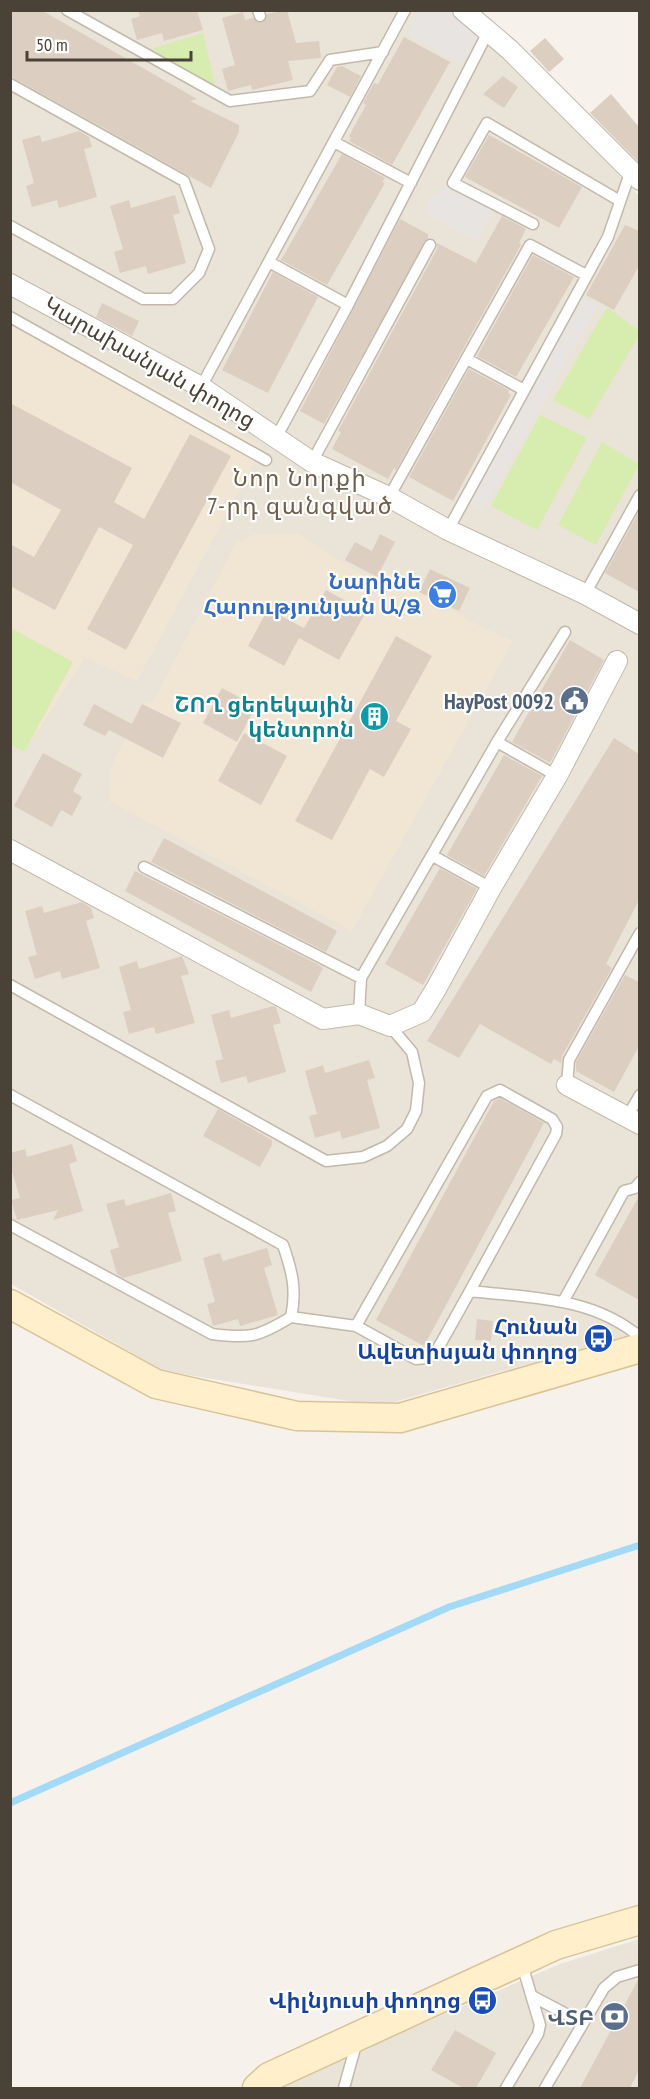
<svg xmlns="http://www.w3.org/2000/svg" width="650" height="2099" font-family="'PT Sans Narrow','Noto Sans Armenian',sans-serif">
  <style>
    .residential { fill: #eae3d7 }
    .education { fill: #f0e6d3 }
    .green { fill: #d6edaf }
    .parking { fill: #e7e4e1 }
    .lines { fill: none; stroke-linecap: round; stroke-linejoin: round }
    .stream { stroke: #a2daf7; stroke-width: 7 }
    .building { fill: #dccfc1 }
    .lane-casing { stroke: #c3b9ab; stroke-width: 13 }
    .street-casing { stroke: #c3b9ab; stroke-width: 22 }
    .secondary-casing { stroke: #dac396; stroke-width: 31 }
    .lane { stroke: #fff; stroke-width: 10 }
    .street { stroke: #fff; stroke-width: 20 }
    .secondary { stroke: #ffefcb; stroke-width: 28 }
    .labels { text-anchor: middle; stroke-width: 4.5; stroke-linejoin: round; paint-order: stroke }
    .street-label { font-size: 22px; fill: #4b4237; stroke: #fff }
    .shop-label { font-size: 22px; font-weight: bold; fill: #366cbe; stroke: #fff; text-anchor: end }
    .service-label { font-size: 22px; font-weight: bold; fill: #4e5e75; stroke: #fff; text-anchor: end }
    .culture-label { font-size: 22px; font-weight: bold; fill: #0d838f; stroke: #fff; text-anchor: end }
    .transit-label { font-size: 22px; font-weight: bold; fill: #164399; stroke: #fff; text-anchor: end }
    .neighbourhood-label { font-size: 24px; letter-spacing: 1.5px; fill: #6f5f4d; stroke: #fff }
  </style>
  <rect width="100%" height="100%" fill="#f6f1ea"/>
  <!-- residential -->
  <path class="residential" d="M11 11H456L546 98 639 196V1332L380 1406 164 1371 11 1284Z
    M639 1939V2088H283L290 2081 560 1964Z"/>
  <!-- education -->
  <path class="education" d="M10 310 263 446 137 681 85 658 24 752 10 745Z
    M255 534H299L372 581 388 572 478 625 513 641 352 931 109 801 112 765 142 704 153 702 236 543Z"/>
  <!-- green -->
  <path class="green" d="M203 33 215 86 151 49Z
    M607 307 639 331V336L589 419 553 400Z
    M540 415 587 438 537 530 491 506Z
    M602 442 639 464 596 545 558 525Z
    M11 628 73 662 24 752 11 745Z"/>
  <!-- parking -->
  <path class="parking" d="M418 10 452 11 481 31 462 65 407 34Z
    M453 183 494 206 477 241 424 213 431 198Z
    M577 292 598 305 483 511 463 502Z"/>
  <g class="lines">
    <!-- stream -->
    <path class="stream" d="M10 1803 449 1607 640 1545"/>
  </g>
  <!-- building -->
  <path class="building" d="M10 10H41L197 99 190 101 239 125V132L211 188 10 76Z
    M138 10H197L203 30 164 41 162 33 137 40 131 19 140 16Z
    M287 10 296 43 319 41 321 58 288 61 293 80 252 90 251 85 228 91 222 69 235 65 222 18 243 12 245 20 253 18 262 23 267 14Z
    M404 37 450 62 392 165 349 141 351 138 349 136 366 105 363 103 374 83 378 84Z
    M545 38 564 59 549 72 530 51Z
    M342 66 361 76 350 97 327 85 337 67Z
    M503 76 518 87 504 108 483 94Z
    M611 94 639 127V163L590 113Z
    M79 131 89 137 92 147 84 149 97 197 59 208 57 200 32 207 26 186 34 183 22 140 40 135 42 142Z
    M489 135 582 187 559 228 465 177Z
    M342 154 385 178 382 182 385 183 327 285 281 260Z
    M175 195 180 213 173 215 186 263 148 274 146 266 120 273 114 252 123 249 110 206 129 200 131 208Z
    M502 216 526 229 519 243 521 245 396 470 394 468 388 479 332 449 341 432 338 431 437 249V243L476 263Z
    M400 219 428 234V238L324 424 300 411Z
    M625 225 639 231V266L614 310 586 295Z
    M533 255 574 277 516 377 477 356Z
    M273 272 318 297 268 393 222 370Z
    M102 303 139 321 132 336 96 317Z
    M469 369 509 390 508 393 511 395 453 501 409 477Z
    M10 403 132 468 114 502 144 519 190 434 231 456 126 650 87 629 133 545 99 527 55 610 10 586V544L34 557 61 510 10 482Z
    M639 512V592L605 573Z
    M380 534 395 542 377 577 345 560 355 542 372 551Z
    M430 569 470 588 459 611 419 592Z
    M326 590 366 612 339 660 299 638 284 666 248 646 268 609 304 628Z
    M396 636 432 656 396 721 411 729 384 777 370 769 332 840 295 821Z
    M570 640 604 660 550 763 512 742Z
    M222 688 256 706 237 742 203 723Z
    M94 704 132 724 142 704 181 723 163 758 109 730 105 736 83 725Z
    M244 733 287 756 261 805 218 781Z
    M614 738 639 754V900L606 964 612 968 562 1056 561 1063 554 1059 551 1064 480 1024 459 1058 427 1041Z
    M43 753 82 774 73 791 82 797 72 816 61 810 52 827 14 806Z
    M504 755 542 776 484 876 447 855Z
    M164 838 337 931 326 952 151 862Z
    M440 868 477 889 423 985 385 964Z
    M135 871 319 965 323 968 311 992 125 891Z
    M82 902 91 908 94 918 86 921 100 968 62 979 60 971 35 979 28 957 37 955 25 911 42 906 44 913Z
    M182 956 189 974 181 976 195 1023 156 1034 154 1027 129 1034 123 1012 131 1010 119 967 137 961 139 969Z
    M625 975 639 982V1046L614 1092 576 1071V1062Z
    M273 1006 276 1007 281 1023 273 1025 286 1072 248 1083 246 1076 221 1083 215 1061 223 1059 211 1015 229 1010 231 1018Z
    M369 1060 375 1078 367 1080 380 1128 342 1139 340 1131 315 1138 309 1116 317 1114 305 1071 323 1065 325 1073Z
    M500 1098 544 1123 424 1346 376 1320 494 1101Z
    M218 1109 272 1140V1145L260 1167 203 1136Z
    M72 1144 77 1161 69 1164 83 1211 53 1220 58 1210 17 1220 11 1200 20 1198 10 1165V1153L25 1149 27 1157Z
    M171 1193 176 1211 168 1213 182 1261 123 1278 117 1274 110 1250 119 1247 106 1204 124 1199 126 1206Z
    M639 1196V1300L595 1275Z
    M267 1248 272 1265 264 1268 278 1315 240 1326 238 1319 213 1326 207 1304 215 1302 203 1258 220 1253 223 1261Z
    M477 1319 493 1321 491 1341 475 1340Z
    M639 1978V2070L630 2088H580Z
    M455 2030 496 2053 476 2088H463L431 2070Z"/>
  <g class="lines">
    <defs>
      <path id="lane" d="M67 10 230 101 310 91 330 60 383 52
        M258 10 260 16
        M10 84 184 181 209 249 199 273 173 299H143L10 226
        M334 142 411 183
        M533 224 453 183 487 123 620 201
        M269 262 348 305
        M10 317 266 460
        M467 359 524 390
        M201 387 405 10
        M277 436 348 305 489 30
        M312 462 430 245
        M389 497 530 245 586 275
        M448 530 608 237 631 170
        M585 594 640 495
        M557 776 497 742 565 632
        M433 856 491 888
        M144 867 361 978 359 1014
        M361 978 497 742
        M10 985 326 1161 363 1157 387 1146 407 1129 416 1111 419 1083 412 1052 390 1026
        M567 1085 569 1060 640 933
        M10 1095 283 1245C292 1271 297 1290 291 1317 258 1337 250 1339 212 1334L10 1225
        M627 1117 640 1095
        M470 1291 436 1352 427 1358 416 1359 356 1326 487 1096 500 1090 552 1119 557 1127 556 1134 470 1291C530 1298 591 1296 640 1337
        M563 1302 624 1191 635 1188 640 1182
        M291 1317 356 1326
        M532 1996 583 2023
        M344 2088 357 2041
        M506 2088 538 2034 540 2025 521 1961
        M545 2088 604 1988 617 1977 640 1970"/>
      <path id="street" d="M463 10 510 50 640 180
        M10 284 201 387 312 462 389 497 448 530 585 594 640 624
        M10 850 323 1019 359 1014 390 1026 422 1012 436 989 491 888 557 776 617 661
        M567 1085 640 1124"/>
      <path id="secondary" d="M10 1304 156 1384 297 1416 400 1418 640 1348
        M257 2088 269 2077 556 1945 640 1920"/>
    </defs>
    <!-- lane casing -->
    <use href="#lane" class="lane-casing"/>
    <!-- street casing -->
    <use href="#street" class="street-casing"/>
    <!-- secondary casing -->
    <use href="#secondary" class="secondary-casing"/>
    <!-- lane -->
    <use href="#lane" class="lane"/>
    <!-- street -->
    <use href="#street" class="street"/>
    <!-- secondary -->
    <use href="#secondary" class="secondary"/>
  </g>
  <!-- icons -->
  <defs>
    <symbol id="supermarket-disc" viewBox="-11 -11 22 22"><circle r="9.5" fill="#3f7fe0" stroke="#fff"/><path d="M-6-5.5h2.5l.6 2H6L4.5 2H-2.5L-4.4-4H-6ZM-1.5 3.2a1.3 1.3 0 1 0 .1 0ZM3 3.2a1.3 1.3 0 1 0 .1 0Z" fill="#fff"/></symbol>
    <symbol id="civic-disc" viewBox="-11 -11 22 22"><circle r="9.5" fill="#5c6f8a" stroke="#fff"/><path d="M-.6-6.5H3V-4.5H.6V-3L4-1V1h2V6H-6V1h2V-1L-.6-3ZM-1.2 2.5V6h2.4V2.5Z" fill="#fff"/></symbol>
    <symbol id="building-disc" viewBox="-11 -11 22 22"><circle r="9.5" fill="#0f9aa8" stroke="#fff"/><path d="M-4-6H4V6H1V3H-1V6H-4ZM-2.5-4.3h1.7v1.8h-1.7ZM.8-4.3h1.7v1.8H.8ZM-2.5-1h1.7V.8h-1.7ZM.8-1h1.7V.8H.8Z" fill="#fff"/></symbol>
    <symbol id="bus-disc" viewBox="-11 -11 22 22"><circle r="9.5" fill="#1a4fb4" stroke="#fff"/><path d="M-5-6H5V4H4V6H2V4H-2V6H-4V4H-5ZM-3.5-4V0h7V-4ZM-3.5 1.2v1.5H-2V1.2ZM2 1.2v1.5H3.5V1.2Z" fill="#fff"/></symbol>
    <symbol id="bank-disc" viewBox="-11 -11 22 22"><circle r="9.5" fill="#5c6f8a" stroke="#fff"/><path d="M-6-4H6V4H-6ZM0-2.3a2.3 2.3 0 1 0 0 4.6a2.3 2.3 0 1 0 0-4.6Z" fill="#fff"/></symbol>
  </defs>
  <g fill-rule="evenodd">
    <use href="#supermarket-disc" x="426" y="578" width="33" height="33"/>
    <use href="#civic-disc" x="558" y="684" width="33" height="33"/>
    <use href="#building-disc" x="358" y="700" width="33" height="33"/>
    <use href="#bus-disc" x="582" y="1322" width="33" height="33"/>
    <use href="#bus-disc" x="466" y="1984" width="33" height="33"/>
    <use href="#bank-disc" x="598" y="2000" width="33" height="33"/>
  </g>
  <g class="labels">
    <!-- street labels -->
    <g class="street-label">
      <text transform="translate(150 362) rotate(30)" y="8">Կարախանյան փողոց</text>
    </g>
    <!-- shop labels -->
    <g class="shop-label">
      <text x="421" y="589">Նարինե<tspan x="421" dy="25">Հարությունյան Ա/Ձ</tspan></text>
    </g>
    <!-- service labels -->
    <g class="service-label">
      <text x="554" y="709">HayPost 0092</text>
      <text x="594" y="2025">ՎՏԲ</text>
    </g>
    <!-- culture labels -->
    <g class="culture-label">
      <text x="354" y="712">ՇՈՂ ցերեկային<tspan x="354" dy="25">կենտրոն</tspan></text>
    </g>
    <!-- transit labels -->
    <g class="transit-label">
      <text x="578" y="1334">Հունան<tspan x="578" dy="25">Ավետիսյան փողոց</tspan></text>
      <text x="461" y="2008">Վիլնյուսի փողոց</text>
    </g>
    <!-- neighbourhood labels -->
    <g class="neighbourhood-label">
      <text x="300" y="486">Նոր Նորքի<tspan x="300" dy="28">7-րդ զանգված</tspan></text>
    </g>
  </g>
  <!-- border -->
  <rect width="650" height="2099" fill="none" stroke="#4b4237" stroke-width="24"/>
  <!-- scale -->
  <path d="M27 51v9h164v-9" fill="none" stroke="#4b4237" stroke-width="3"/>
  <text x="36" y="51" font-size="18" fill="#4b4237" stroke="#ffffff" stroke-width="4.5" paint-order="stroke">50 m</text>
</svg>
